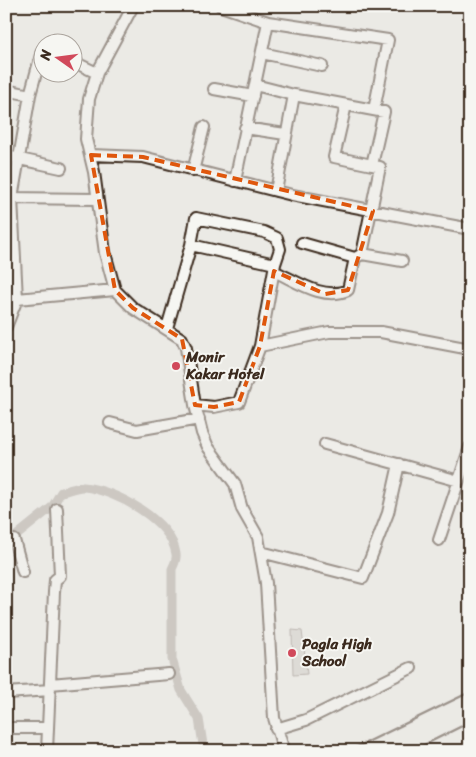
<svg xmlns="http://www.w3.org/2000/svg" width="476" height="757" font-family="Sriracha,sans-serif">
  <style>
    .green { fill: #cdcac4; stroke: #847a71 }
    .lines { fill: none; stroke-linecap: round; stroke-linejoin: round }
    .canal { stroke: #a8a198; stroke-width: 9 }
    .minor-casing { stroke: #3b2a1e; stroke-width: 14 }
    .minor { stroke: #f6f6f2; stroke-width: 10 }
    .rail { stroke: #3b2a1e; stroke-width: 2.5 }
    .marked { fill: none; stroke: #df570d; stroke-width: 4; stroke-dasharray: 10 6; stroke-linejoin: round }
    .poi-dot { fill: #d1495b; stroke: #f6f6f2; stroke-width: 2 }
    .labels { text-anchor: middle; stroke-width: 4; stroke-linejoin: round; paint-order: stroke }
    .poi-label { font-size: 15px; font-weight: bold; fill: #3b2a1e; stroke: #f6f6f2; text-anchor: start }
  </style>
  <rect width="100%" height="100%" fill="#ebeae5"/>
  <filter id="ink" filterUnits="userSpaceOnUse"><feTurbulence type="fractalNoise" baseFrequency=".02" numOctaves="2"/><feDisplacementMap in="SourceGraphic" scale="10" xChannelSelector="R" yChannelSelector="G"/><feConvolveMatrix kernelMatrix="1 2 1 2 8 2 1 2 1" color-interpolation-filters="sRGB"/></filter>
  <g filter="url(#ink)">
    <!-- green -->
    <path class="green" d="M292 630 302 631 307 674 293 675Z"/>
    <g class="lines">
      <!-- canal -->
      <path class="canal" d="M6 544 52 507 61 492C68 491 77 486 84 487 115 490 171 520 176 554 177 559 174 565 172 569V659L181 690 199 719 204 751"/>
      <defs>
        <path id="minor" d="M133 6 97 73 89 99 86 139 94 172 105 253 115 290 133 308 182 339 186 348 195 405 202 433 208 447 235 484 242 509 258 537 266 583 274 718 284 751
          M221 6 268 22
          M262 53 322 66
          M72 61 97 73
          M255 85 294 95 276 191
          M214 89 253 96
          M6 90 30 95
          M294 95 384 112 372 165 380 167 362 254 402 261
          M346 105 334 157 372 165
          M245 128 285 134
          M91 155 143 157 292 195 470 229
          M6 156 61 168
          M193 171 204 127
          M235 181 268 22 388 40 374 110
          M7 198 97 199
          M302 243 355 258
          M274 271C296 281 323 301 348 290L355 258 362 254
          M17 299 12 198 30 95 42 51
          M6 327 17 299 115 290
          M167 328 191 245
          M260 346 275 264 191 245 196 218 264 232 277 238 280 249 275 264
          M195 405 214 407 239 402 260 346 329 332H381L470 349
          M110 423 137 430 199 419
          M325 444 459 481
          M14 540 23 572
          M439 540 470 447
          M261 552 363 578 388 513 399 464
          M50 684 169 674
          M6 693 50 690
          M6 728H48
          M276 729 306 720 411 668
          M47 751 54 592 55 580 60 576 57 509"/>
      </defs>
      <!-- minor casing -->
      <use href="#minor" class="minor-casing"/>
      <!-- minor -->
      <use href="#minor" class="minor"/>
      <!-- rail -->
      <path class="rail" d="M349 751 470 692
        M412 751 470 722"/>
    </g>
  </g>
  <!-- marked area -->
  <path d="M0 0H476V757H0ZM91 155 143 157 373 211 348 290 325 294 274 271 260 346 239 402 214 407 195 405 182 339 133 308 115 290Z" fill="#ebeae5" fill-opacity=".55" fill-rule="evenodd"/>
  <path class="marked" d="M91 155 143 157 373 211 348 290 325 294 274 271 260 346 239 402 214 407 195 405 182 339 133 308 115 290Z"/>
  <!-- markers -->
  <g class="poi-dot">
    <circle cx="176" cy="366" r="5"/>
    <circle cx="292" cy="653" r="5"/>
  </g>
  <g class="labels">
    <!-- poi labels -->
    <g class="poi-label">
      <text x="186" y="362">Monir<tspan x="186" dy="17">Kakar Hotel</tspan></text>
      <text x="302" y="649">Pagla High<tspan x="302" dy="17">School</tspan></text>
    </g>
  </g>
  <!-- margin -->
  <rect width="476" height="757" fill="none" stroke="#f6f6f2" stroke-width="25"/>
  <rect x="12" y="12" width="451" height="732" fill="none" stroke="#3b2a1e" stroke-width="2" filter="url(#ink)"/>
  <!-- north arrow -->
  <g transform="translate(58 58) rotate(284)"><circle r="24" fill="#f6f6f2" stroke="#aba49d"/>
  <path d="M0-4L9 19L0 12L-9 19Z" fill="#d1495b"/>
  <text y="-8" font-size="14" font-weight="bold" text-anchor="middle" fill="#3b2a1e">N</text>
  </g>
</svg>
